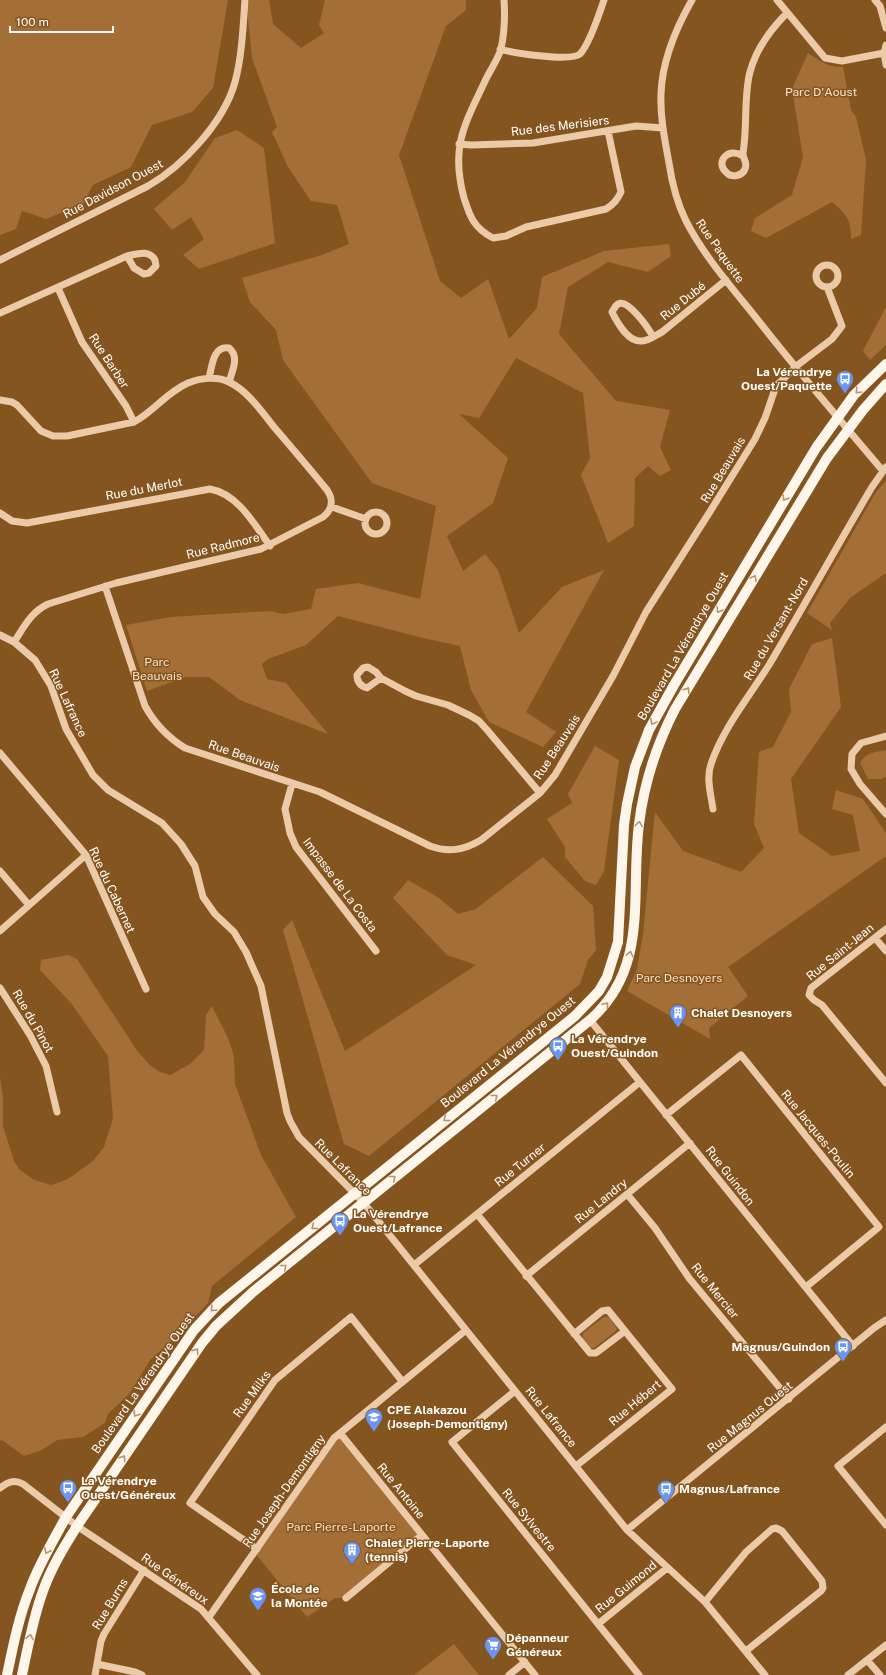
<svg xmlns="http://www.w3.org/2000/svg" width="886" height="1675" font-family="'Public Sans',sans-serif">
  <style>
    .green { fill: #a46f36 }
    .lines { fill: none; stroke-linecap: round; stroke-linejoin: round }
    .minor { stroke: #eacaa8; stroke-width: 7 }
    .major { stroke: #fef6eb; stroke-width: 10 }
    .oneway { stroke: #b59571 }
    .labels { text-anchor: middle; stroke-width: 3; stroke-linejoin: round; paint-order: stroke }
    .park-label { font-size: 12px; fill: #f7e2cc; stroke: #85551f }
    .street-label { font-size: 12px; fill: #fff; stroke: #85551f }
    .poi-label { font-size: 12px; font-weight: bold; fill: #fff; stroke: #85551f; text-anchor: start }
  </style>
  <rect width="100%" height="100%" fill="#85551f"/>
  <!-- green -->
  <path class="green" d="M0 0H228L213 88 192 112 152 125 131 167 93 185 83 204 46 219 22 211 16 229 0 235Z
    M249 0H269L273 24 301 48 324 33 319 25 325 0H466V10L446 26 399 155 440 281 461 298 488 279 509 339 537 308 542 277 604 251 669 244 671 256 648 272 608 262 568 287 559 334 616 401 670 410 660 447 671 470 660 476 648 466 635 478 634 526 608 543 581 475 590 458 583 393 516 358 479 418 459 414 508 458 493 503 447 536 463 571 485 554 498 570 519 633 562 587 604 570 526 712 556 732 543 747 489 722 471 690 460 646 423 638 338 616 306 645 268 659 262 664 267 679 286 683 328 734 240 700 209 677H186L147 691 126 625 171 617 270 611 283 614 311 609 316 589 358 583 420 599 436 506 372 483 283 360 276 330 250 302 242 278 322 255 349 244 337 205 311 201 288 167 272 132 277 127 252 58 247 9Z
    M808 53C820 61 828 68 843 67L851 110 856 117 866 160 861 235 851 239C851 219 847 215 832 202L766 238 751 231 755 218 792 195 803 157 792 89Z
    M237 130 264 148 275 243 199 269 183 255 204 239 191 217 172 230 154 209 185 182 215 138Z
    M886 307V345L870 360 863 351Z
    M886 481V573L850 598 830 623 832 630 807 613 876 492Z
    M832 638 841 707 791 779 799 833 832 856 860 851 853 815 832 809 836 790 863 799 886 833V856L728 967 748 996 709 1028 710 1039 627 991 637 969 643 934 655 812 683 851 741 872 764 848 754 824 759 752 773 747 791 712 789 689 812 644Z
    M595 746 619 760 604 871 596 885 585 881 565 857V847L547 819 572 803 568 794Z
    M886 750V776L882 779H868L860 763C868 751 874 753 886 750Z
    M543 857 593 906 596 950 588 960 580 984 369 1156 344 1144 283 930 292 920 345 1051 476 965 447 955 393 898 408 880 439 898 458 914 476 909Z
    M68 955 77 959 138 1052 151 1066 160 1072 170 1075 190 1064 204 1050 206 1015 212 1006 228 1038 234 1056 235 1084 261 1155 296 1217 212 1286 208 1303 177 1336 150 1360 130 1393 108 1414 105 1423 83 1437 57 1440 42 1450 24 1456 2 1440 0 1441V1077L3 1098V1126L14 1161 19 1169 34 1180 51 1185 61 1182 71 1177 93 1161 104 1147 113 1118 108 1056 71 1003 40 970 41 960Z
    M604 1317H609L617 1328 616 1331 594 1348H589L582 1339 583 1333Z
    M340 1433 422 1535 346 1598H335L307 1617 255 1553Z
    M454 1644 479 1675H414Z"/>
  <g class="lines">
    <!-- minor -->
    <path class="minor" d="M504 0C505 14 504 35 501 49 498 59 491 69 486 79 465 124 450 146 464 198 470 217 474 228 493 238L506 236 526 227 606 209C614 204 617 200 621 192L608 131
      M692 0C676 28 662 61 661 94 660 117 665 141 669 163 672 183 677 203 686 221 705 258 735 291 761 324 800 374 842 422 883 471
      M777 0 825 58 842 61 884 53
      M875 0 880 6 886 28
      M886 45 884 53 886 65
      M500 49C513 53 571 62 580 54 588 46 600 12 604 0
      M459 144 471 145 533 143 636 126 663 128
      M743 156C728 146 714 163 727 173 732 178 742 176 745 169 748 163 743 159 743 154 743 151 744 148 744 145 747 121 744 95 750 72 756 49 771 29 787 13
      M0 260 148 186C183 166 224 122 235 82 242 56 243 27 245 0
      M816 276a11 11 0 1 1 22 0a11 11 0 1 1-22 0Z
      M58 288 82 342 126 406 134 422
      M0 313 127 256C137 254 149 249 155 260L156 266 149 273 144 274 134 268 127 256
      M653 337C649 329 628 298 618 304 615 306 614 309 612 312 618 324 628 342 642 341 649 341 656 335 662 332L726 280
      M209 378C212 367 213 345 229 348 240 357 232 371 229 382
      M0 400 12 402 17 405 41 431 53 436H67L134 422C153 412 167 392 188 383 200 378 217 376 229 382 248 391 262 412 274 427 292 448 310 469 327 490 334 500 332 510 323 517L261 549 116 583 48 604C31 612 24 627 14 642
      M332 507 366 519
      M365 523a11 11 0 1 1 22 0a11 11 0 1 1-22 0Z
      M0 513 12 521 27 523 210 489C238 494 254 524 270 546
      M105 586 145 706C155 724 167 737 185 748L320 792 430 846C449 853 464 850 481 840L540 793 555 775 613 676 646 612 711 510 755 439 765 418 776 386 799 364 832 339 842 326 827 287
      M0 635 14 642 35 660 51 686 66 729 93 775 108 790 162 823 181 844 195 866 203 897 215 914 234 932 246 952 261 986 287 1113 290 1121 299 1137 363 1202 627 1530 705 1602 765 1675
      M381 678 367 688C360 686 357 682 357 675L363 668 368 667 376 672 381 678 405 691 416 696 448 705 469 715 479 721 488 731 540 793
      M886 736 861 743 852 754 851 769 860 784 886 814
      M0 753 86 855 146 989
      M292 784 285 809 290 833 296 847 376 951
      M713 809C711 795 706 778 711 764 723 728 749 697 769 665 804 606 837 546 872 487L886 467
      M0 871 29 905
      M886 929 811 988 809 995 814 1000 822 1005 886 1083
      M0 931 86 855
      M875 938 886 951
      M0 988 30 1035 46 1066 57 1112
      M590 1020 853 1346
      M666 1115 741 1055 879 1227 806 1287
      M627 1194 655 1228 689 1278 789 1399
      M477 1214 590 1353H596L625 1331
      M414 1265 640 1082
      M526 1276 690 1143
      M574 1334 602 1311 608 1310 672 1389 576 1466
      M515 1391 452 1442 639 1675
      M886 1427 838 1466 886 1525
      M340 1433 535 1675
      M0 1488C8 1482 14 1479 23 1484L77 1526 201 1609 257 1675
      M627 1530 874 1328 886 1320
      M257 1549 190 1503 275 1380 351 1317 402 1381
      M346 1598 422 1535
      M705 1602 746 1552 772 1529 776 1528 782 1531 822 1581 823 1588 821 1591 746 1651
      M209 1617 334 1438 466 1330
      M598 1624 667 1568
      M867 1660 880 1675
      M97 1664 135 1672 142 1675
      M95 1675 101 1641 104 1634 144 1570
      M509 1675 525 1662
      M848 1675 886 1645"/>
    <!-- major -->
    <path class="major" d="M7 1675C13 1646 19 1616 30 1589 39 1564 53 1541 66 1517L194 1330 219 1303 575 1016 599 991 607 977 618 942 624 825 627 804 635 767 649 730 674 685 816 448 854 395 886 364
      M22 1675C28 1647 33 1618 43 1591 51 1568 64 1547 77 1526L202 1343 216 1326 254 1291 590 1020C650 967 630 895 639 824 644 783 656 746 675 709L827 458 863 410 886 384"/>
  </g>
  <!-- one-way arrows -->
  <defs><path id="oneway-chevron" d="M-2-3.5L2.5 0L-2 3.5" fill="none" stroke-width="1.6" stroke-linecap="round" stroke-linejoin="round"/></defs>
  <g class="oneway">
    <use href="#oneway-chevron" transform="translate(858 391) rotate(134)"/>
    <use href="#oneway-chevron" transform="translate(785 498) rotate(120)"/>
    <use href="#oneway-chevron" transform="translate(754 578) rotate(-59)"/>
    <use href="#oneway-chevron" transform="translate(719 610) rotate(121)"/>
    <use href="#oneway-chevron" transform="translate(687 690) rotate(-58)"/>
    <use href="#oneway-chevron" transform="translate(653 722) rotate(118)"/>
    <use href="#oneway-chevron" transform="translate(639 824) rotate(-83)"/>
    <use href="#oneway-chevron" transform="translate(630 954) rotate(-77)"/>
    <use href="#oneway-chevron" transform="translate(606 1005) rotate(-50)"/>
    <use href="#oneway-chevron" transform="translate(495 1097) rotate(-39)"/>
    <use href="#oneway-chevron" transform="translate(446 1119) rotate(141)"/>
    <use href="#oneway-chevron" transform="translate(393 1178) rotate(-39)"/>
    <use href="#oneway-chevron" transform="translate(314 1227) rotate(141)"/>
    <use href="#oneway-chevron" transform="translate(284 1267) rotate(-39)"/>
    <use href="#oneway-chevron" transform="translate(213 1309) rotate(135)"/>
    <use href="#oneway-chevron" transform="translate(196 1351) rotate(-55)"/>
    <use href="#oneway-chevron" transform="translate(136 1414) rotate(124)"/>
    <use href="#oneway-chevron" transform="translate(123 1458) rotate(-56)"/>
    <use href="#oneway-chevron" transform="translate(47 1551) rotate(117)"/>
    <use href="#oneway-chevron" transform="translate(30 1637) rotate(-78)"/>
  </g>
  <!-- icons -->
  <defs>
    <symbol id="bus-pin" viewBox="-11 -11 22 30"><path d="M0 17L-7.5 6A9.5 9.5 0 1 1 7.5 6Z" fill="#6896f7" stroke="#85551f"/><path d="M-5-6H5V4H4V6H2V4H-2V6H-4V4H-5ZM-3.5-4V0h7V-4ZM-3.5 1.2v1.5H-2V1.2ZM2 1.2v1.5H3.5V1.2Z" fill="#fff"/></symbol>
    <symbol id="building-pin" viewBox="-11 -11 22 30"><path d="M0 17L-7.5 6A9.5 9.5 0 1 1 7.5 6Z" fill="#6896f7" stroke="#85551f"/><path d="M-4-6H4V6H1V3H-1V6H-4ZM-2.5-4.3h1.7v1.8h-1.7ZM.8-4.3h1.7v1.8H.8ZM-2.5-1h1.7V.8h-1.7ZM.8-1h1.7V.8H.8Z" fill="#fff"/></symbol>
    <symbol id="school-pin" viewBox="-11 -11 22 30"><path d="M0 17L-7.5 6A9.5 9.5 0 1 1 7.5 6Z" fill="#6896f7" stroke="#85551f"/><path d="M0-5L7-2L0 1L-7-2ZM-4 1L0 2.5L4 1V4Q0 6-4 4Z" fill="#fff"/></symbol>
    <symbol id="supermarket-pin" viewBox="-11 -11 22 30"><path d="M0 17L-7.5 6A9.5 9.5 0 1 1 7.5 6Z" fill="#6896f7" stroke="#85551f"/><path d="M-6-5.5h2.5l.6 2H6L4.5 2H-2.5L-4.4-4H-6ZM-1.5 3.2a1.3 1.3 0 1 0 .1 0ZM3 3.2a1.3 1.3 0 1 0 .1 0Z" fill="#fff"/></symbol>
  </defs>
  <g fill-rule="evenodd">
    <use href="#bus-pin" x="835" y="369" width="20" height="27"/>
    <use href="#building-pin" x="668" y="1003" width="20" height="27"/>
    <use href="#bus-pin" x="548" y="1036" width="20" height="27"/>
    <use href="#bus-pin" x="330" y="1211" width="20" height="27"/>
    <use href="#bus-pin" x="833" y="1337" width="20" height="27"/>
    <use href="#school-pin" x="364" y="1407" width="20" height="27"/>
    <use href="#bus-pin" x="58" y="1478" width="20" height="27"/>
    <use href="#bus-pin" x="656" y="1479" width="20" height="27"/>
    <use href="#building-pin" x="342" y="1540" width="20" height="27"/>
    <use href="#school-pin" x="248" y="1586" width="20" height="27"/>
    <use href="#supermarket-pin" x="483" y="1635" width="20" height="27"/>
  </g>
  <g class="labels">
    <!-- park labels -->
    <g class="park-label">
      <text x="821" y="96">Parc D'Aoust</text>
      <text x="157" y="666">Parc<tspan x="157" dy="14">Beauvais</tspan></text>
      <text x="679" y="982">Parc Desnoyers</text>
      <text x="341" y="1531">Parc Pierre-Laporte</text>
    </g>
    <!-- street labels -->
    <g class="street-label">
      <text transform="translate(560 126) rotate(-7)" y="4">Rue des Merisiers</text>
      <text transform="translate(113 189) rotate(-28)" y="4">Rue Davidson Ouest</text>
      <text transform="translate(720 251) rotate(55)" y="4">Rue Paquette</text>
      <text transform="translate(683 301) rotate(-39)" y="4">Rue Dubé</text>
      <text transform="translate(109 361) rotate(57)" y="4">Rue Barber</text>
      <text transform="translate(723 470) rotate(-59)" y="4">Rue Beauvais</text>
      <text transform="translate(144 489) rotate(-11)" y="4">Rue du Merlot</text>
      <text transform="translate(223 546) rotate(-14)" y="4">Rue Radmore</text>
      <text transform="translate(776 629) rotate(-60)" y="4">Rue du Versant-Nord</text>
      <text transform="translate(683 646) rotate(-60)" y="4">Boulevard La Vérendrye Ouest</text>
      <text transform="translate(68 703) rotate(65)" y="4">Rue Lafrance</text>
      <text transform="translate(557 747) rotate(-57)" y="4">Rue Beauvais</text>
      <text transform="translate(244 756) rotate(19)" y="4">Rue Beauvais</text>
      <text transform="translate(340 885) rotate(53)" y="4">Impasse de La Costa</text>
      <text transform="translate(112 890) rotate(65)" y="4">Rue du Cabernet</text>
      <text transform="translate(840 952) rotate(-39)" y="4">Rue Saint-Jean</text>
      <text transform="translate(33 1021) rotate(60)" y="4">Rue du Pinot</text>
      <text transform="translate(508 1052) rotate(-39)" y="4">Boulevard La Vérendrye Ouest</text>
      <text transform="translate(818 1134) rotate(51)" y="4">Rue Jacques-Poulin</text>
      <text transform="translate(520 1165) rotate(-39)" y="4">Rue Turner</text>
      <text transform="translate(343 1167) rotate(45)" y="4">Rue Lafrance</text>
      <text transform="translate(730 1176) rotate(52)" y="4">Rue Guindon</text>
      <text transform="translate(601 1201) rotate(-39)" y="4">Rue Landry</text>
      <text transform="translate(715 1291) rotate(51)" y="4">Rue Mercier</text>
      <text transform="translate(143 1383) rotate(-55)" y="4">Boulevard La Vérendrye Ouest</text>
      <text transform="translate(252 1394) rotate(-54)" y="4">Rue Milks</text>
      <text transform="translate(635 1403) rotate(-40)" y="4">Rue Hébert</text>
      <text transform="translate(551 1417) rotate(51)" y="4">Rue Lafrance</text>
      <text transform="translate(750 1417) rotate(-39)" y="4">Rue Magnus Ouest</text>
      <text transform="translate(284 1491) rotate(-55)" y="4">Rue Joseph-Demontigny</text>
      <text transform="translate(401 1491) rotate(51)" y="4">Rue Antoine</text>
      <text transform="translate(529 1520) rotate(51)" y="4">Rue Sylvestre</text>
      <text transform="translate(175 1579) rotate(35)" y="4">Rue Généreux</text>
      <text transform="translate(626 1587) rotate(-39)" y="4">Rue Guimond</text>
      <text transform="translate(110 1604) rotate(-59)" y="4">Rue Burns</text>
    </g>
    <!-- poi labels -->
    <g class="poi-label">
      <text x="832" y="376" text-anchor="end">La Vérendrye<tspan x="832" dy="14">Ouest/Paquette</tspan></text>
      <text x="691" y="1017">Chalet Desnoyers</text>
      <text x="571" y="1043">La Vérendrye<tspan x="571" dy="14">Ouest/Guindon</tspan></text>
      <text x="353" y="1218">La Vérendrye<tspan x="353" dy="14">Ouest/Lafrance</tspan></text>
      <text x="830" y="1351" text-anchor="end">Magnus/Guindon</text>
      <text x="387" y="1414">CPE Alakazou<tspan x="387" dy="14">(Joseph-Demontigny)</tspan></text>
      <text x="81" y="1485">La Vérendrye<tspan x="81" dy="14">Ouest/Généreux</tspan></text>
      <text x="679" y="1493">Magnus/Lafrance</text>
      <text x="365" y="1547">Chalet Pierre-Laporte<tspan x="365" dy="14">(tennis)</tspan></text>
      <text x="271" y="1593">École de<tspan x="271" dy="14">la Montée</tspan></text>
      <text x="506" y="1642">Dépanneur<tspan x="506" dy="14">Généreux</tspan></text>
    </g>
  </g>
  <!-- scale -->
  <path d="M10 26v6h103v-6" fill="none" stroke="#ffffff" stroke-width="2"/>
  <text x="16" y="26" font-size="12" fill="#ffffff" stroke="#85551f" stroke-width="3" paint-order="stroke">100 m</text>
</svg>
